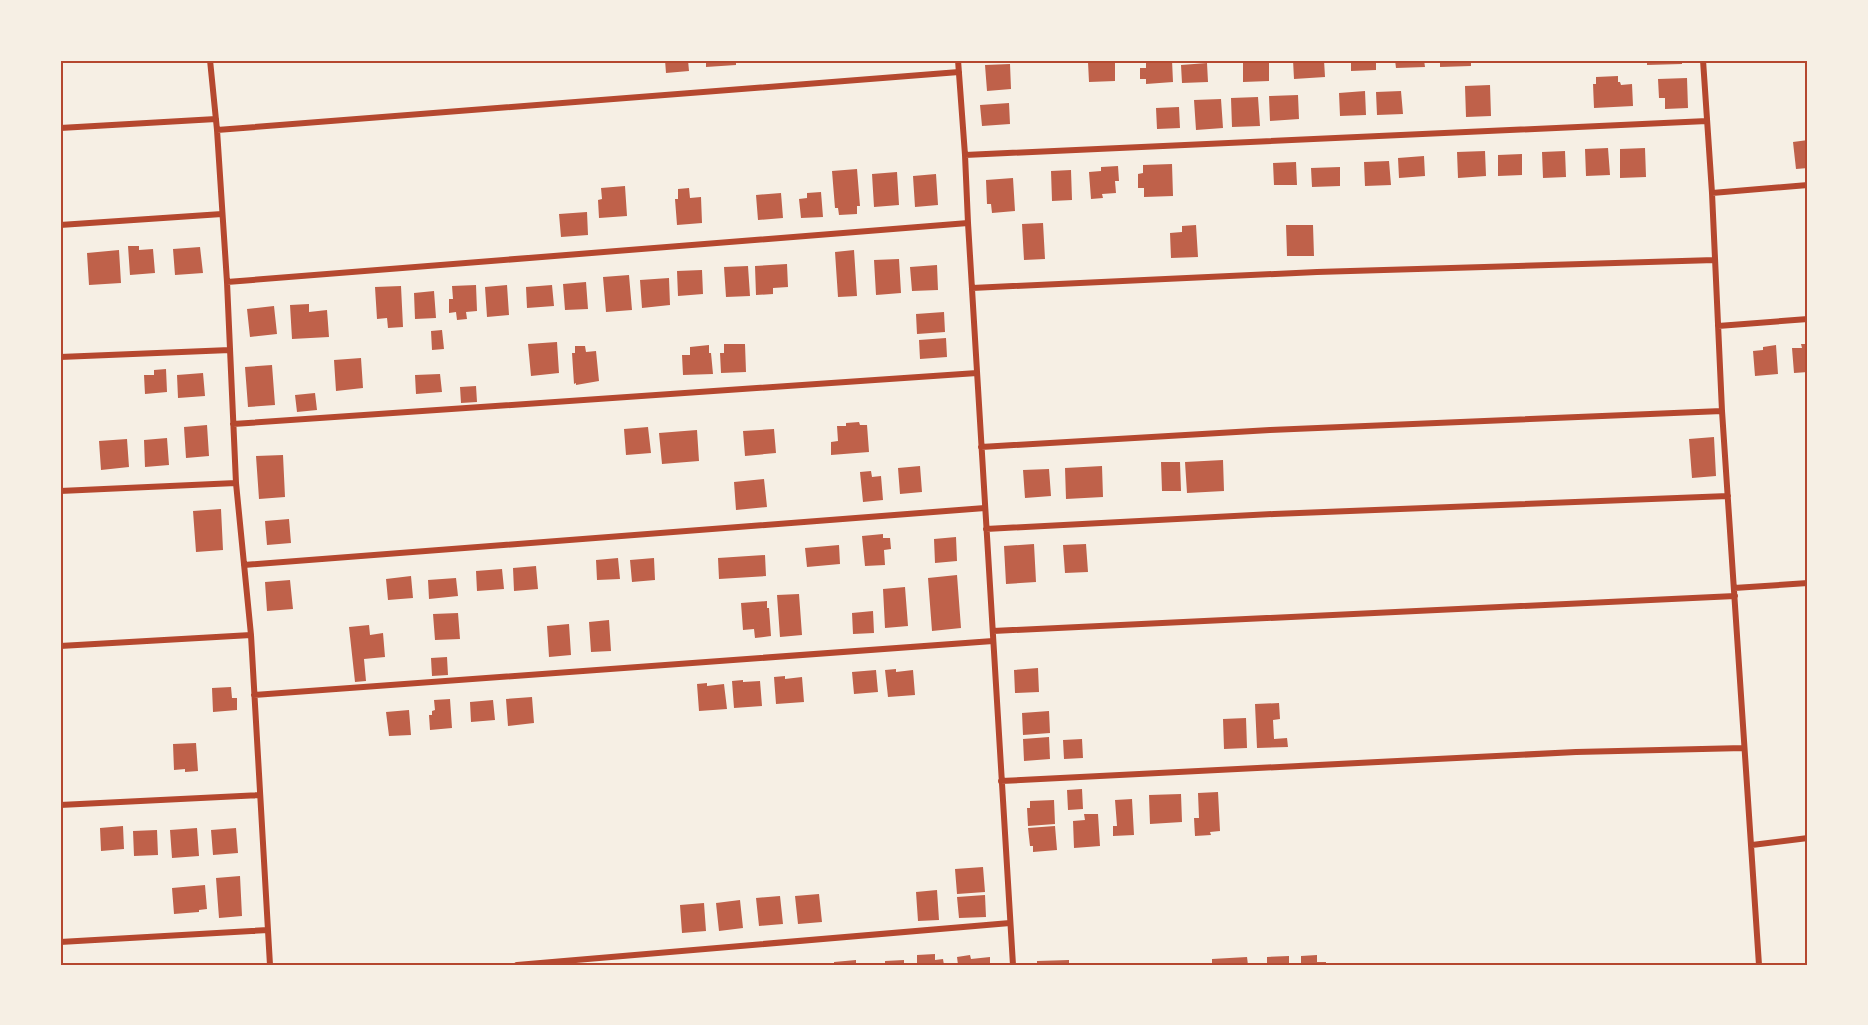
<svg xmlns="http://www.w3.org/2000/svg" width="1868" height="1025" font-family="Barlow,sans-serif">
  <style>
    .building { fill: #bf614a }
    .lines { fill: none; stroke-linecap: round; stroke-linejoin: round }
    .minor { stroke: #b5482f; stroke-width: 6 }
    .neatline { fill: none; stroke: #b5482f; stroke-width: 2 }
  </style>
  <rect width="100%" height="100%" fill="#f6efe4"/>
  <!-- building -->
  <path class="building" d="M665 60H688L689 71 666 73Z
    M706 60H736V65L706 67Z
    M1146 60H1172L1173 82 1146 84V79H1140V68H1146Z
    M1243 60H1269V81L1243 82Z
    M1293 60H1324L1325 77 1294 79Z
    M1351 60H1376V70L1351 71Z
    M1395 60H1424L1425 67 1396 68Z
    M1440 60H1471V66L1440 67Z
    M1540 60H1565V62L1541 63Z
    M1647 60H1682V64L1647 65Z
    M1115 61V81L1089 82 1088 62Z
    M1207 63 1208 82 1182 83 1181 65Z
    M1010 64 1011 89 987 91 985 65Z
    M1618 76V82H1620L1621 85 1632 84 1633 106 1594 108 1593 84H1596V77Z
    M1687 78 1688 108 1665 109V98H1659L1658 79Z
    M1490 85 1491 116 1466 117 1465 86Z
    M1365 91 1366 115 1340 116 1339 93Z
    M1401 91 1403 114 1377 115 1376 92Z
    M1298 95 1299 119 1270 121 1269 96Z
    M1258 97 1260 126 1232 127 1231 98Z
    M1221 99 1223 128 1196 130 1194 100Z
    M1009 103 1010 124 982 126 980 105Z
    M1179 107 1180 128 1157 129 1156 108Z
    M1808 140V168L1796 169 1793 142Z
    M1608 148 1610 175 1586 176 1585 149Z
    M1645 148 1646 177 1620 178V149Z
    M1485 151 1486 176 1458 178 1457 152Z
    M1565 151 1566 177 1543 178 1542 152Z
    M1522 154V175L1498 176V155Z
    M1424 156 1425 176 1399 178 1398 158Z
    M1389 161 1391 185 1365 186 1364 162Z
    M1296 162 1297 185H1274L1273 163Z
    M1172 164 1173 196 1144 197V188H1138V174L1143 173V165Z
    M1118 166 1119 181H1115L1116 193 1102 194 1103 198 1091 199 1089 172 1101 171V167Z
    M1340 167V186L1312 187 1311 168Z
    M857 169 860 206H857V214L839 215 838 208H835L832 171Z
    M1071 170 1072 200 1052 201 1051 171Z
    M897 172 899 205 874 207 872 174Z
    M936 174 938 205 915 207 913 176Z
    M1013 178 1015 211 992 213 991 204H987L986 180Z
    M625 186 627 216 599 218 598 200 602 199 601 188Z
    M689 188 690 198 701 197 702 223 677 225 675 199H678V189Z
    M821 192 823 217 801 218 799 199 807 198V193Z
    M781 193 783 218 758 220 756 195Z
    M587 212 588 235 561 237 559 214Z
    M1043 223 1045 259 1024 260 1022 224Z
    M1196 225 1198 257 1171 258 1170 233 1182 232V226Z
    M1286 225H1313L1314 256H1287Z
    M128 246H139V250L153 249 155 273 130 275Z
    M200 247 203 273 175 275 173 249Z
    M119 250 121 283 89 285 87 253Z
    M854 250 857 296 838 297 835 252Z
    M899 259 901 293 876 295 874 260Z
    M787 264 788 287 773 288V294L756 295 755 266Z
    M937 265 938 290 912 291 910 267Z
    M748 266 750 296 726 297 724 267Z
    M702 270 703 294 678 296 677 271Z
    M629 275 632 310 606 312 603 277Z
    M669 278 670 305 642 308 640 280Z
    M586 282 588 309 565 310 563 284Z
    M476 285 477 311 466 312 467 319 457 320 456 312 449 313V299H453L452 286Z
    M507 285 509 315 487 317 485 287Z
    M552 285 554 306 527 308 526 287Z
    M401 286 403 327 388 328 387 318 377 319 375 287Z
    M434 291 436 318 415 319 414 293Z
    M309 304V312L327 310 329 337 292 339 290 305Z
    M274 306 277 334 250 337 247 309Z
    M944 312 945 332 917 334 916 314Z
    M442 330 444 349 432 350 431 331Z
    M946 338 947 357 920 359 919 340Z
    M557 342 559 373 531 376 528 344Z
    M724 344H745L746 372 721 373 720 353H724Z
    M1801 344H1808V372L1794 373 1792 348H1802Z
    M709 345V353H711L713 374 683 375 682 355H690V347Z
    M1776 345 1778 374 1755 376 1753 351 1763 350V347Z
    M575 346H585L586 352 596 351 599 381 576 385V383L574 384 572 353H575Z
    M361 358 363 388 336 391 334 360Z
    M272 365 275 405 248 407 245 367Z
    M166 369 167 392 145 394 144 375H154V370Z
    M203 373 205 396 178 398 177 375Z
    M440 374 442 392 416 394 415 375Z
    M476 386 477 402 461 403 460 387Z
    M315 393 317 410 297 412 295 395Z
    M859 422 860 425H867L869 452 831 455V442L838 441 837 426H846V423Z
    M207 425 209 456 186 458 184 427Z
    M648 427 651 453 626 455 624 429Z
    M774 429 776 453 745 456 743 431Z
    M697 430 699 461 662 464 659 433Z
    M1714 437 1716 476 1692 478 1689 439Z
    M167 438 169 465 145 467 144 440Z
    M127 439 129 467 101 470 99 441Z
    M283 455 285 497 259 499 256 456Z
    M1223 460 1224 491 1187 493 1185 462Z
    M1161 462H1180L1181 491H1162Z
    M920 466 922 492 900 494 898 468Z
    M1102 466 1103 497 1066 499 1065 468Z
    M1049 469 1051 496 1025 498 1023 470Z
    M871 471 872 477 881 476 883 500 863 502 860 472Z
    M764 479 767 507 736 510 734 482Z
    M221 509 223 550 196 552 193 511Z
    M289 519 291 543 267 545 265 521Z
    M883 534V538H890L891 549 884 550 885 565 865 566 862 536Z
    M956 537 957 561 935 563 934 539Z
    M1034 544 1036 582 1006 584 1004 546Z
    M1086 544 1088 572 1065 573 1063 545Z
    M839 545 840 564 807 567 805 548Z
    M765 555 766 576 719 579 718 558Z
    M618 558 620 579 597 580 596 560Z
    M654 558 655 580 632 582 630 560Z
    M536 566 538 589 514 591 513 568Z
    M502 569 504 589 477 591 476 571Z
    M957 575 961 628 932 631 928 578Z
    M411 576 413 598 388 600 386 579Z
    M456 578 458 596 429 599 428 580Z
    M290 580 293 609 267 611 265 582Z
    M905 587 908 626 885 628 883 589Z
    M799 594 802 635 780 637 777 595Z
    M767 601V608H769L771 636 755 638 754 629 743 630 741 603Z
    M873 611 874 633 853 634 852 613Z
    M458 613 460 639 435 640 433 614Z
    M609 620 611 651 591 652 589 622Z
    M569 624 571 655 549 657 547 626Z
    M369 625 370 635 383 633 385 657 364 659 366 681 355 682 349 627Z
    M447 657 448 675 432 676 431 658Z
    M1038 668 1039 692 1015 693 1014 670Z
    M896 669V672L913 670 915 695 888 697 885 670Z
    M876 670 878 692 854 694 852 672Z
    M785 676V679L802 677 804 702 776 704 774 677Z
    M743 680V682L760 681 762 706 734 708 732 681Z
    M707 683V686L724 684 727 709 699 711 697 684Z
    M231 687 232 698H237V710L213 712 212 688Z
    M532 697 534 723 508 726 506 699Z
    M450 699 452 728 430 730 429 715H432V711L435 710 434 700Z
    M493 700 495 720 471 722 470 702Z
    M1279 703 1280 719 1273 720 1274 739 1287 738 1288 747 1257 748 1255 704Z
    M409 710 411 735 389 736 386 712Z
    M1049 711 1050 733 1023 735 1022 713Z
    M1246 718 1247 748 1224 749 1223 719Z
    M1049 737 1050 759 1024 761 1023 739Z
    M1082 739 1083 758 1064 759 1063 740Z
    M196 743 198 771 185 772V769L174 770 173 744Z
    M1082 789 1083 809 1068 810 1067 790Z
    M1218 792 1220 831 1210 832 1211 835 1195 836 1194 818H1199L1198 793Z
    M1181 794 1182 822 1150 824 1149 795Z
    M1132 799 1134 835 1113 836V826H1117L1115 800Z
    M1054 800 1055 824 1028 826 1027 808H1030V801Z
    M1084 814H1098L1100 846 1074 848 1073 821 1085 820Z
    M123 826 124 849 101 851 100 828Z
    M1055 826 1057 850 1033 852V846H1030L1028 828Z
    M197 828 199 856 172 858 170 830Z
    M236 828 238 853 213 855 211 830Z
    M157 830 158 855 134 856 133 831Z
    M983 867 985 892 957 894 955 869Z
    M240 876 242 916 219 918 216 878Z
    M205 885 207 909 199 910V912L174 914 172 888Z
    M937 890 939 920 918 921 916 892Z
    M819 894 822 922 798 924 795 896Z
    M985 895 986 917 959 918 957 897Z
    M780 896 783 924 759 926 756 898Z
    M740 900 743 928 719 931 716 903Z
    M704 903 706 931 682 933 680 905Z
    M935 954V960L943 959 944 965H917V955Z
    M970 955 971 959 990 957V965H958L957 957Z
    M1317 955V962H1326V965H1301V956Z
    M1289 956V965H1267V957Z
    M1247 957 1248 965H1212V959Z
    M856 960V965H834V962Z
    M904 960V965H885V961Z
    M1069 960V965H1037V961Z"/>
  <g class="lines">
    <!-- minor -->
    <path class="minor" d="M210 60 217 130 227 282 236 483 251 635 270 965
      M958 60 965 155 968 223 1013 965
      M1703 60 1712 193 1722 411 1759 965
      M60 128 216 119
      M217 130 959 72
      M965 155 1707 121
      M1712 193 1808 185
      M60 225 222 214
      M227 282 968 223
      M972 288 1317 272 1715 260
      M1718 326 1808 319
      M60 357 230 350
      M233 424 977 373
      M981 447 1270 430 1722 411
      M60 491 236 483
      M986 529 1274 514 1728 496
      M244 565 985 508
      M1734 588 1808 583
      M993 631 1735 596
      M60 646 251 635
      M254 695 993 641
      M1001 781 1576 752 1744 748
      M60 805 260 795
      M1752 845 1808 838
      M60 942 268 930
      M517 965 1010 923"/>
  </g>
  <!-- border -->
  <rect width="1868" height="1025" fill="none" stroke="#f6efe4" stroke-width="123"/>
  <rect x="62" y="62" width="1744" height="902" class="neatline"/>
</svg>
